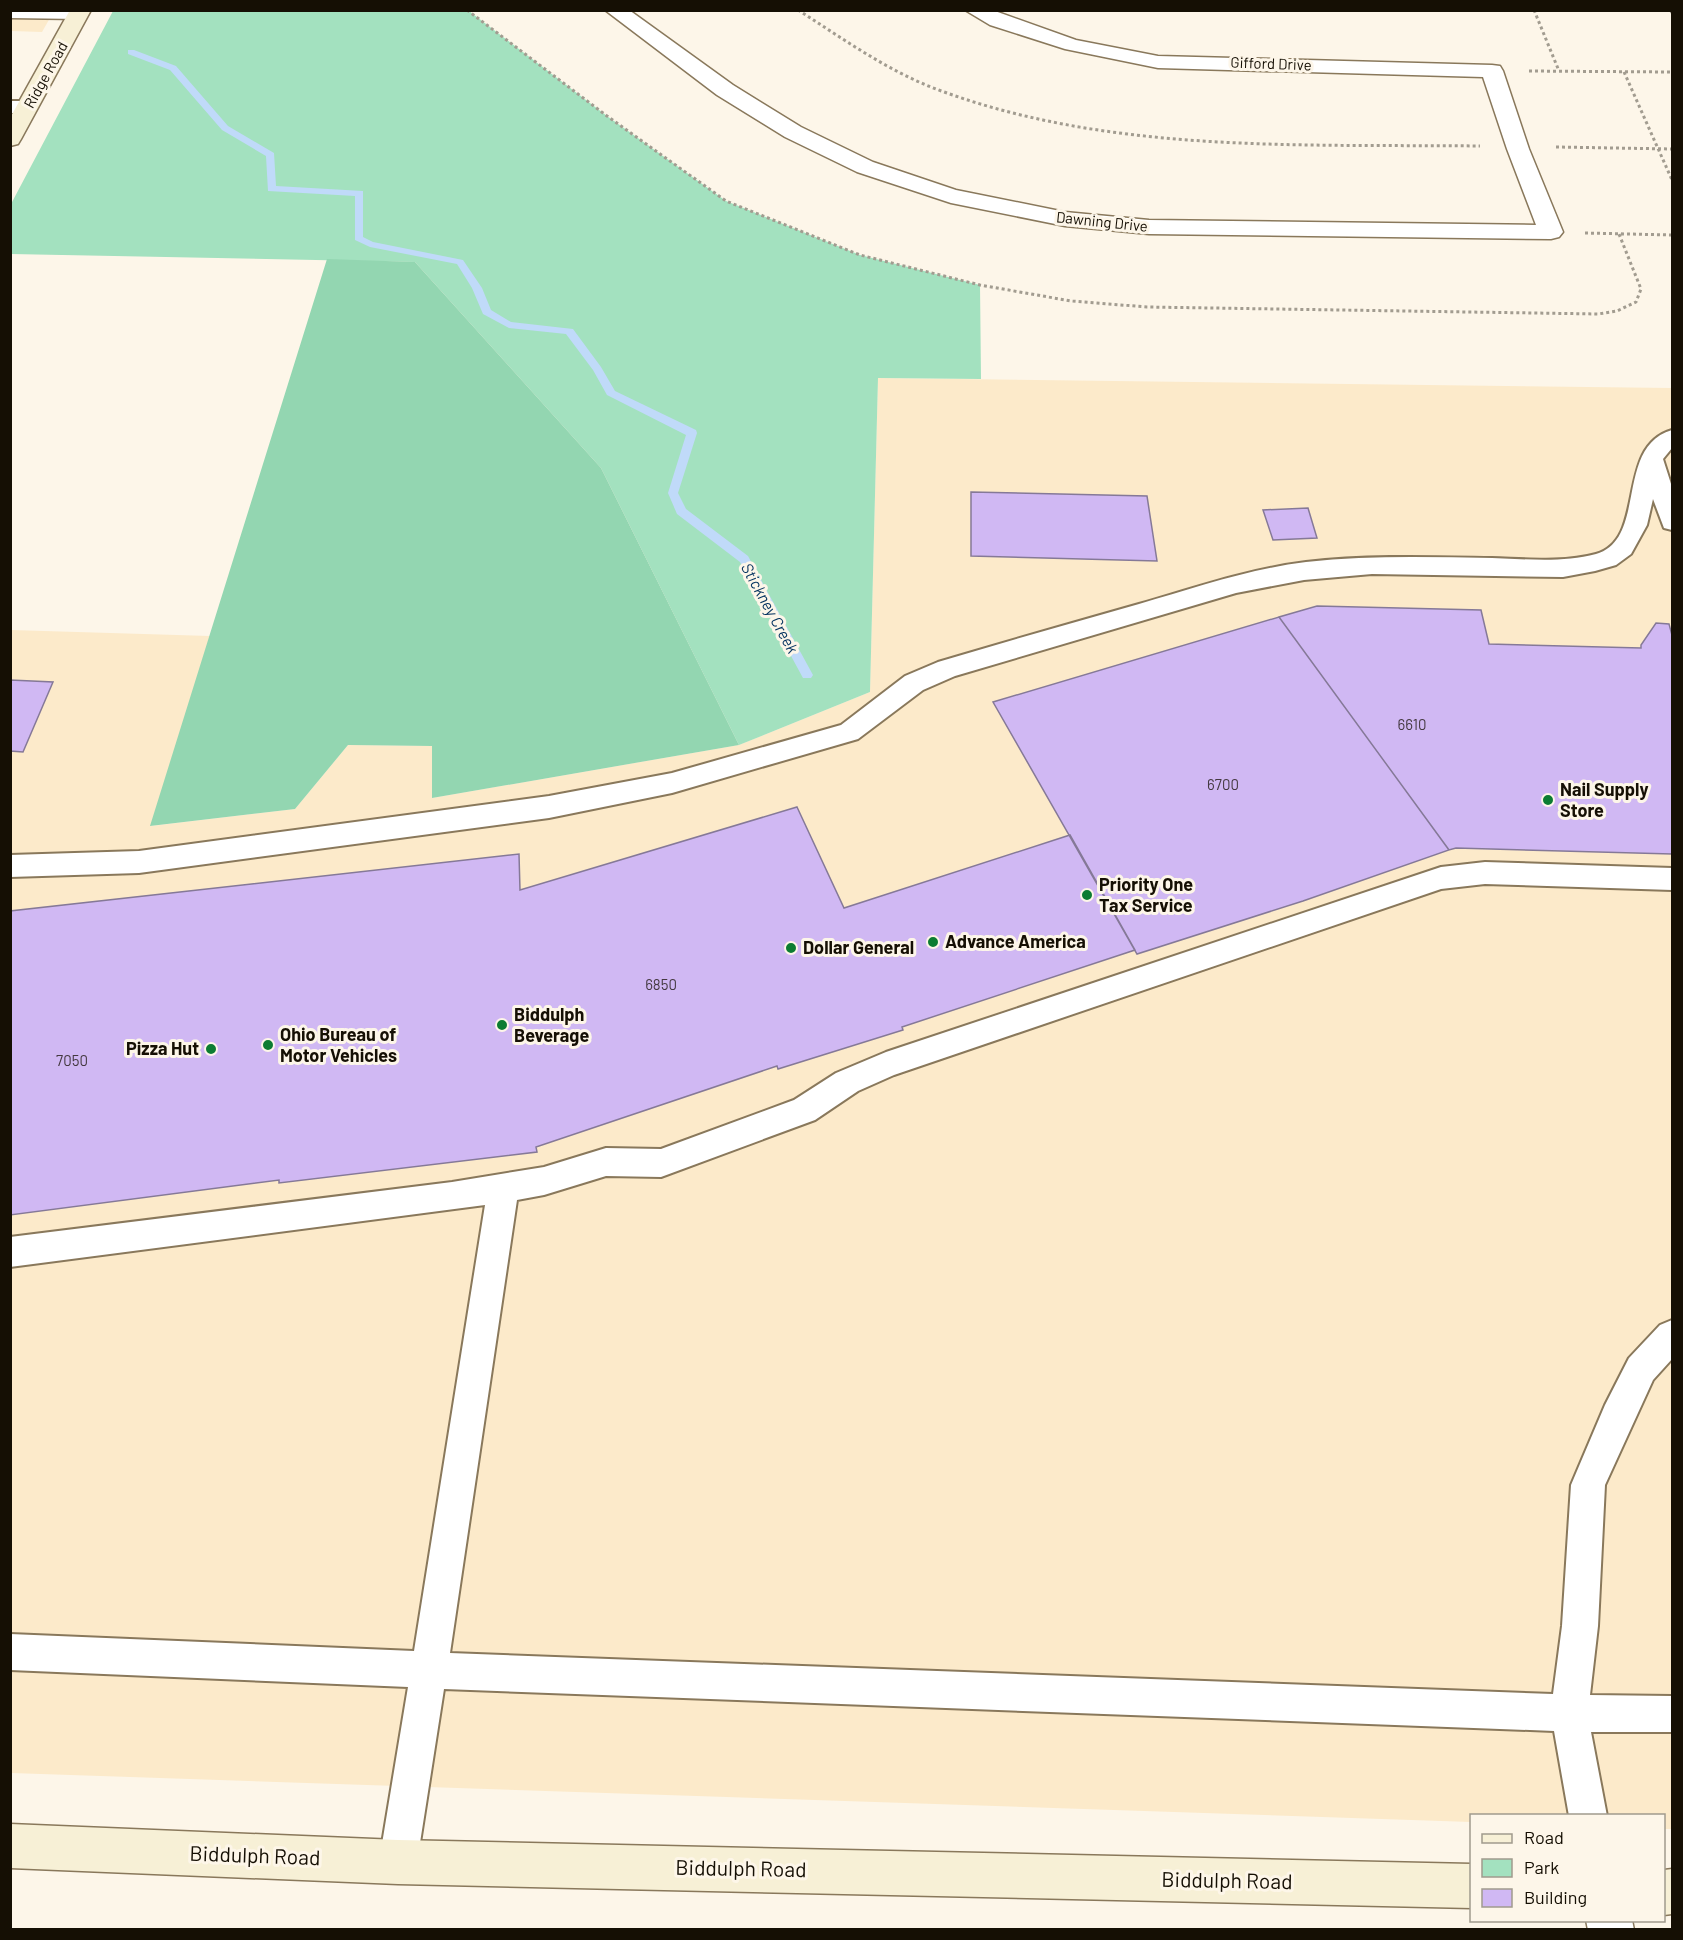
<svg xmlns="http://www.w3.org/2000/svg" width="1683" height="1940" font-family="Barlow,sans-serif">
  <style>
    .built { fill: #fceaca }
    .green { fill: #a3e1bf }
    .forest { fill: #93d6b1 }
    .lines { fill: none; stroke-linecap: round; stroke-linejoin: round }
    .stream { fill: #c0daf9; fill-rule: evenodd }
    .building { fill: #d0b8f3; stroke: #857997; stroke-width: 1.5 }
    .lane-casing { stroke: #89785b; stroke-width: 4 }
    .street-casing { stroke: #89785b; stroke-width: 3 }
    .secondary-casing { stroke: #89785b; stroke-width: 3 }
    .path { stroke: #a29c90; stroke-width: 3; stroke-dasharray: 3 3; stroke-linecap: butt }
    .lane { fill: #fff; fill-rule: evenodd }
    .street { fill: #fff; fill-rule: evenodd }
    .secondary { fill: #f7f0d6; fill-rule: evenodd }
    .poi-dot { fill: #0c7c32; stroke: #fdf6e9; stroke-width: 2 }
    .labels { text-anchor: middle; stroke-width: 6; stroke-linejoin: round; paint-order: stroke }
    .far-street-label { font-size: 15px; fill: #150f04; stroke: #fdf6e9 }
    .number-label { font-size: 15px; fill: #443940 }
    .far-water-label { font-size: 16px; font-style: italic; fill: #03325f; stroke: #fdf6e9 }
    .poi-label { font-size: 18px; font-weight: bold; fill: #150f04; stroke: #fdf6e9; text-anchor: start }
    .near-street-label { font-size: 21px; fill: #150f04; stroke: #fdf6e9 }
  </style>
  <rect width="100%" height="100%" fill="#fdf6e9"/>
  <!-- built -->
  <path class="built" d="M11 11H54L42 32 11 31Z
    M878 378 1672 388V1829H1664V1816H1472L1471 1822 11 1773V630L210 636 151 826 295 809 348 745 432 746V798L739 745 870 692Z"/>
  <!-- green -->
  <path class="green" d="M113 11H469L607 116 726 201 860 255 980 285 981 379 878 378 870 692 739 745 601 468 415 262 11 254V204Z"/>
  <!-- forest -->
  <path class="forest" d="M327 259 415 262 601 468 739 745 432 798V746L348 745 295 809 150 826Z"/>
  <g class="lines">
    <!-- stream -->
    <path class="stream" d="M128 50H134L176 66 228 126 274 153 276 186 363 191V237L373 242 463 260 482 288 491 310 511 322 573 329 601 367 615 391 696 430 697 433 678 493 686 509 748 556 813 675 811 678H803L740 562 677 514 668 493 686 435 607 395 593 370 566 334 509 328 483 314 472 288 457 264 370 247 355 240V196L268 191 266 156 222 130 170 70 128 54Z"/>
  </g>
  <!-- building -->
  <path class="building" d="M971 492 1147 496 1157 561 971 556Z
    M1308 508 1317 538 1273 540 1263 510Z
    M1317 606 1481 610 1489 644 1641 648V645L1656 623 1669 624 1672 635V854L1456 848 1449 850 1279 617Z
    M1279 617 1449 850 1303 901 1137 954 993 702Z
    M10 680 53 682 23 752 10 751Z
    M797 807 844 908 1070 835 1135 950 902 1027 903 1030 778 1069 777 1066 536 1147 537 1152 279 1183V1180L10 1215V911L519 854 520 890Z"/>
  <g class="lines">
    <defs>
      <path id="lane" d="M10 101H28L37 107 28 113H10Z
        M1672 430V448L1663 459 1672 487V530L1664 528 1653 499 1647 525 1631 554 1616 565 1595 571 1563 577 1372 574 1304 580 1236 593 955 676 923 690 858 739 672 793 549 818 139 873 10 877V855L139 851 549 796 672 773 841 725 905 676 938 662C1005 642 1072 623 1139 604 1194 588 1249 569 1306 562 1368 555 1430 557 1492 558 1526 559 1563 563 1596 554 1648 539 1614 447 1672 430Z
        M1485 862 1672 868V890L1485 884 1441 889 894 1075 858 1091 815 1120 661 1177 606 1176 544 1195 517 1200 450 1653 1553 1694 1562 1626 1571 1485 1605 1405 1629 1358 1660 1325 1672 1320V1359L1653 1380 1605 1485 1598 1626 1590 1695 1672 1696V1732H1591L1607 1816H1569L1554 1731 444 1689 417 1862 412 1876 398 1881 384 1876 379 1862 408 1687 10 1670V1634L414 1651 485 1205 10 1267V1237L452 1182 544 1167 606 1148 661 1149 794 1100 836 1073 886 1052 1441 867Z"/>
      <path id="street" d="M10 10H88L89 13 86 17 79 19 10 18Z
        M605 10H629L733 85 801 127 873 162 956 190 1065 212 1149 220 1536 225 1507 149 1483 77 1158 68 1065 49 990 25 965 10H992L1076 40 1158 56 1492 65 1500 66 1503 71 1529 149 1563 232 1559 237 1551 239 1149 234 1065 226 951 203 857 172 785 137 717 95Z
        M1586 1920H1632L1634 1930H1588Z"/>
      <path id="secondary" d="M70 10H91L21 139 18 144 10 146V118Z
        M10 1824 398 1840 1472 1864V1908L398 1884 10 1868Z
        M1672 1869V1914L1664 1915V1870Z"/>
    </defs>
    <!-- lane casing -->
    <use href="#lane" class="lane-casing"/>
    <!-- street casing -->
    <use href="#street" class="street-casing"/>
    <!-- secondary casing -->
    <use href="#secondary" class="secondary-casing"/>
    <!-- path -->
    <path class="path" d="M467 10 607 116 726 201 860 255 980 285 1071 301 1147 307 1598 314 1617 311 1636 302 1641 289 1619 234
      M798 10C842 38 886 70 936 89 1109 154 1298 144 1480 146
      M1534 10 1559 71
      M1671 10 1672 15
      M1529 71 1672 72
      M1624 72 1672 180
      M1556 147 1672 149
      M1585 233 1672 235"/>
    <!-- lane -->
    <use href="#lane" class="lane"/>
    <!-- street -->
    <use href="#street" class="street"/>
    <!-- secondary -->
    <use href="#secondary" class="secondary"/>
  </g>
  <!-- markers -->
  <g class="poi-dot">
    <circle cx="1548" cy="800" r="6"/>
    <circle cx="1087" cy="895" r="6"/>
    <circle cx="933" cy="942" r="6"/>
    <circle cx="791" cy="948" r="6"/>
    <circle cx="502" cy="1025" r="6"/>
    <circle cx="268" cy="1045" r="6"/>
    <circle cx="211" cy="1049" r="6"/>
  </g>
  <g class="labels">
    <!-- far-street labels -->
    <g class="far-street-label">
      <text transform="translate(1271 64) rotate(2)" y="5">Gifford Drive</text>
      <text transform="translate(46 75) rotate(-61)" y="5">Ridge Road</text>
      <text transform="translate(1102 222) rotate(6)" y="5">Dawning Drive</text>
    </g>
    <!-- number labels -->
    <g class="number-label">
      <text x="1412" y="730">6610</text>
      <text x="1223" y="790">6700</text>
      <text x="661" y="990">6850</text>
      <text x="72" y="1066">7050</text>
    </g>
    <!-- far-water labels -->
    <g class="far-water-label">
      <text transform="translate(770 608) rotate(61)" y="6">Stickney Creek</text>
    </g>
    <!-- poi labels -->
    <g class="poi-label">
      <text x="1560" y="796">Nail Supply<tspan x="1560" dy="21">Store</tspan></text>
      <text x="1099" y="891">Priority One<tspan x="1099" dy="21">Tax Service</tspan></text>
      <text x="945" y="948">Advance America</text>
      <text x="803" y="954">Dollar General</text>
      <text x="514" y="1021">Biddulph<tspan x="514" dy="21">Beverage</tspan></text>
      <text x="280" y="1041">Ohio Bureau of<tspan x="280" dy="21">Motor Vehicles</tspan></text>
      <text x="199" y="1055" text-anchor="end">Pizza Hut</text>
    </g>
    <!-- near-street labels -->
    <g class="near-street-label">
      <text transform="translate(255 1856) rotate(2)" y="7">Biddulph Road</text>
      <text transform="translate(741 1869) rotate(1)" y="7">Biddulph Road</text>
      <text transform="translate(1227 1881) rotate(1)" y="7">Biddulph Road</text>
    </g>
  </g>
  <!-- border -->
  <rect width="1683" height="1940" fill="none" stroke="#150f04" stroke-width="24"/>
  <!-- legend -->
  <rect x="1470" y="1814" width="195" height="108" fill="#fdf6e9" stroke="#a09a8d" stroke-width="1.5"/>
  <rect x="1482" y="1834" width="30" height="9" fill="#f7f0d6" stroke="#a09a8d" stroke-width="1.5"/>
  <text x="1524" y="1844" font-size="18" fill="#150f04">Road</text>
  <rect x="1482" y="1859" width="30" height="18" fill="#a3e1bf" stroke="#a09a8d" stroke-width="1.5"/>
  <text x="1524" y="1874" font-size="18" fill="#150f04">Park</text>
  <rect x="1482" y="1889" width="30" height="18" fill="#d0b8f3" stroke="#a09a8d" stroke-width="1.5"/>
  <text x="1524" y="1904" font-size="18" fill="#150f04">Building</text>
</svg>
